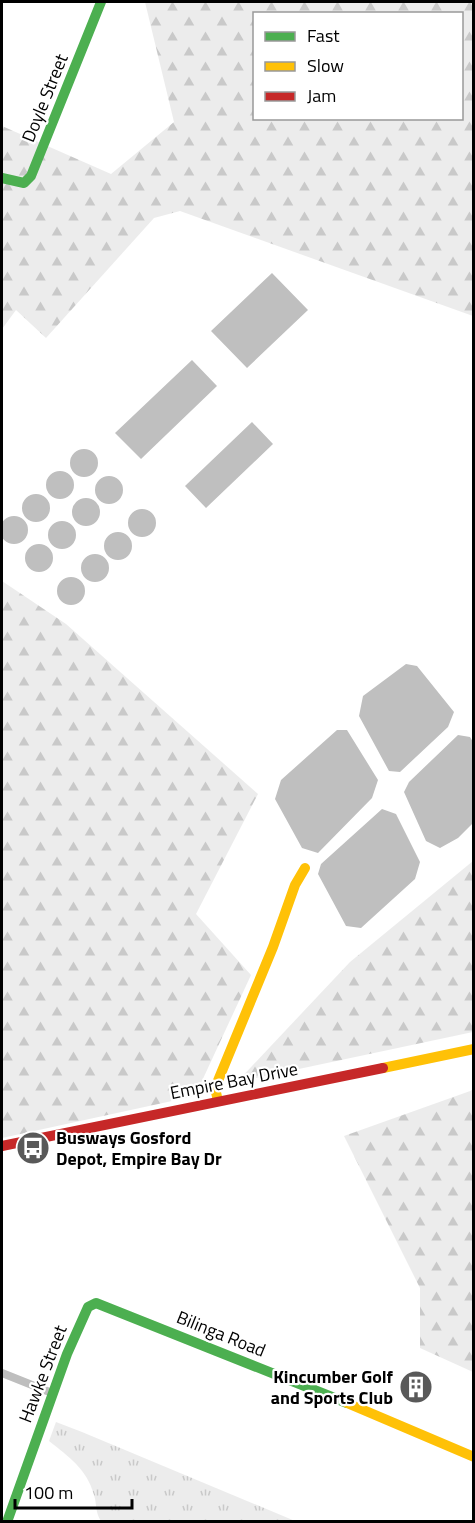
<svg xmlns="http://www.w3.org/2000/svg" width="475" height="1523" font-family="'Titillium Web',sans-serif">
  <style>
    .grass { fill: url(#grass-tufts) }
    .forest { fill: url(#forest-firs); fill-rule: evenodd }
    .water { fill: #bfbfbf }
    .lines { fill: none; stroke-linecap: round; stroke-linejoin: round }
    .street { stroke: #bebebe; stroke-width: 8 }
    .fast { stroke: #4caf50; stroke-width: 10 }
    .slow { stroke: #ffc107; stroke-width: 10 }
    .jam { stroke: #c62828; stroke-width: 10 }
    .labels { text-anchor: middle; stroke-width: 4.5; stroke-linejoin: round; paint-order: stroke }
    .street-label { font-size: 18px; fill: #000; stroke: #fff }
    .poi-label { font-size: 18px; font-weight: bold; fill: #000; stroke: #fff; text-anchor: start }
  </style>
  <defs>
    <pattern id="grass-tufts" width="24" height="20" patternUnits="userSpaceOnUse" patternTransform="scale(1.5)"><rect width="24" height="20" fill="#ececec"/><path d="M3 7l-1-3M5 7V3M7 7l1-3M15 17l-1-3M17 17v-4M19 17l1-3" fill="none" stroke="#c9c9c9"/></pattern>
    <pattern id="forest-firs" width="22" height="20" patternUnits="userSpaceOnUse" patternTransform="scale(1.5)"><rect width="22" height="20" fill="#ececec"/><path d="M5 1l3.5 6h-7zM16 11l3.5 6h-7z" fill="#c9c9c9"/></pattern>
  </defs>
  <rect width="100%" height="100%" fill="#fff"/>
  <!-- grass -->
  <path class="grass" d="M56 1422 82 1432 295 1521H101C95 1512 97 1504 94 1495 87 1469 69 1457 49 1441Z"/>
  <!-- forest -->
  <path class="forest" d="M145 2H473V316L180 211 154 218 46 338 16 310 2 329V126L111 174 174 122ZM255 14H462V118H255Z
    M2 581 66 624 258 794 196 914 251 975 195 1096 2 1138Z
    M473 861V1032L237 1082 350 962Z
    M473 1090H474L473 1372 420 1348V1288L344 1136Z"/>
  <!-- water -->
  <path class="water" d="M272 273 308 310 247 368 211 331Z
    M192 360 217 386 141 459 115 433Z
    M252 422 273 444 206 508 185 486Z
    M70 463a14 14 0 1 1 28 0a14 14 0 1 1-28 0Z
    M46 485a14 14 0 1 1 28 0a14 14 0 1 1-28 0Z
    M95 490a14 14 0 1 1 28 0a14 14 0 1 1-28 0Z
    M22 508a14 14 0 1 1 28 0a14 14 0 1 1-28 0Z
    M72 512a14 14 0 1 1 28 0a14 14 0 1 1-28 0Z
    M128 523a14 14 0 1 1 28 0a14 14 0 1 1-28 0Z
    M0 530a14 14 0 1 1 28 0a14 14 0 1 1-28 0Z
    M48 535a14 14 0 1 1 28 0a14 14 0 1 1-28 0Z
    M104 546a14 14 0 1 1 28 0a14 14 0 1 1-28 0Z
    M25 558a14 14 0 1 1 28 0a14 14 0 1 1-28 0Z
    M81 568a14 14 0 1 1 28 0a14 14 0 1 1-28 0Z
    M57 591a14 14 0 1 1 28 0a14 14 0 1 1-28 0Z
    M406 664 417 666 454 712 448 727 400 772 389 771 359 716 363 696Z
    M337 730H347L378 780 372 798 318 853 302 848 275 799 281 780Z
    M458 735 470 737 473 742V823L458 838 440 848 426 841 404 792 409 782Z
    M382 809 396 814 420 862 415 879 361 928 346 926 318 874 321 864Z"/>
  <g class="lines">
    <!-- street -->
    <path class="street" d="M2 1373 52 1393"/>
    <!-- fast -->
    <path class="fast" d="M2 178 24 183 31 176 101 2
      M7 1522 67 1354 88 1307 96 1303 347 1403"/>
    <!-- slow -->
    <path class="slow" d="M383 1068 474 1049
      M218 1101 215 1088 273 947 295 885 305 868
      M347 1403 474 1457"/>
    <!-- jam -->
    <path class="jam" d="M2 1146 383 1068"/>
  </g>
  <!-- icons -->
  <defs>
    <symbol id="bus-disc" viewBox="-11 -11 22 22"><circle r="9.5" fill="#595959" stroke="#fff"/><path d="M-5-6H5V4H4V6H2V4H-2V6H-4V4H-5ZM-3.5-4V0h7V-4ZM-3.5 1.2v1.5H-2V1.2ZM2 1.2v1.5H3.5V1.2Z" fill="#fff"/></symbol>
    <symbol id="building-disc" viewBox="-11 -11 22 22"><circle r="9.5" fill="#595959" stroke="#fff"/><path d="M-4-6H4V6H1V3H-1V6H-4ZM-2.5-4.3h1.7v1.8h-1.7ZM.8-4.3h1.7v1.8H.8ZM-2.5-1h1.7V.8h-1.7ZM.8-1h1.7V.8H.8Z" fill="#fff"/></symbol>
  </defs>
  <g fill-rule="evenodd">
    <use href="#bus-disc" x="14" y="1129" width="38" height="38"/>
    <use href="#building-disc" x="397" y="1368" width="38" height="38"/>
  </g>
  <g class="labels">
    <!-- street labels -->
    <g class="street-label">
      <text transform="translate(45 98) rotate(-68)" y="6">Doyle Street</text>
      <text transform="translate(234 1081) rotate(-11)" y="6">Empire Bay Drive</text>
      <text transform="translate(221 1334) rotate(22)" y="6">Bilinga Road</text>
      <text transform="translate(43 1374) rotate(-69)" y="6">Hawke Street</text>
    </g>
    <!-- poi labels -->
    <g class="poi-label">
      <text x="56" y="1144">Busways Gosford<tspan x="56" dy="21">Depot, Empire Bay Dr</tspan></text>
      <text x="393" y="1383" text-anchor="end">Kincumber Golf<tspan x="393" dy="21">and Sports Club</tspan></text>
    </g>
  </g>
  <!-- border -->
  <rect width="475" height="1523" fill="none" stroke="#000000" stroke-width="6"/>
  <!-- legend -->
  <rect x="253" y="12" width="210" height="108" fill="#ffffff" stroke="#999999" stroke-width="1.5"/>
  <rect x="265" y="32" width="30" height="9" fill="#4caf50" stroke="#999999" stroke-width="1.5"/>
  <text x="307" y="42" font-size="18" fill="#000000">Fast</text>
  <rect x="265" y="62" width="30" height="9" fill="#ffc107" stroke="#999999" stroke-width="1.5"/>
  <text x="307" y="72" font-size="18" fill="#000000">Slow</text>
  <rect x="265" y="92" width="30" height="9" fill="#c62828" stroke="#999999" stroke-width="1.5"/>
  <text x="307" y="102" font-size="18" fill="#000000">Jam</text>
  <!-- scale -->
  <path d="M15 1499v9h117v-9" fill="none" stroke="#000000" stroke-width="3"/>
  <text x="24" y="1499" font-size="18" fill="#000000" stroke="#ffffff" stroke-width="4.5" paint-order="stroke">100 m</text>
</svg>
